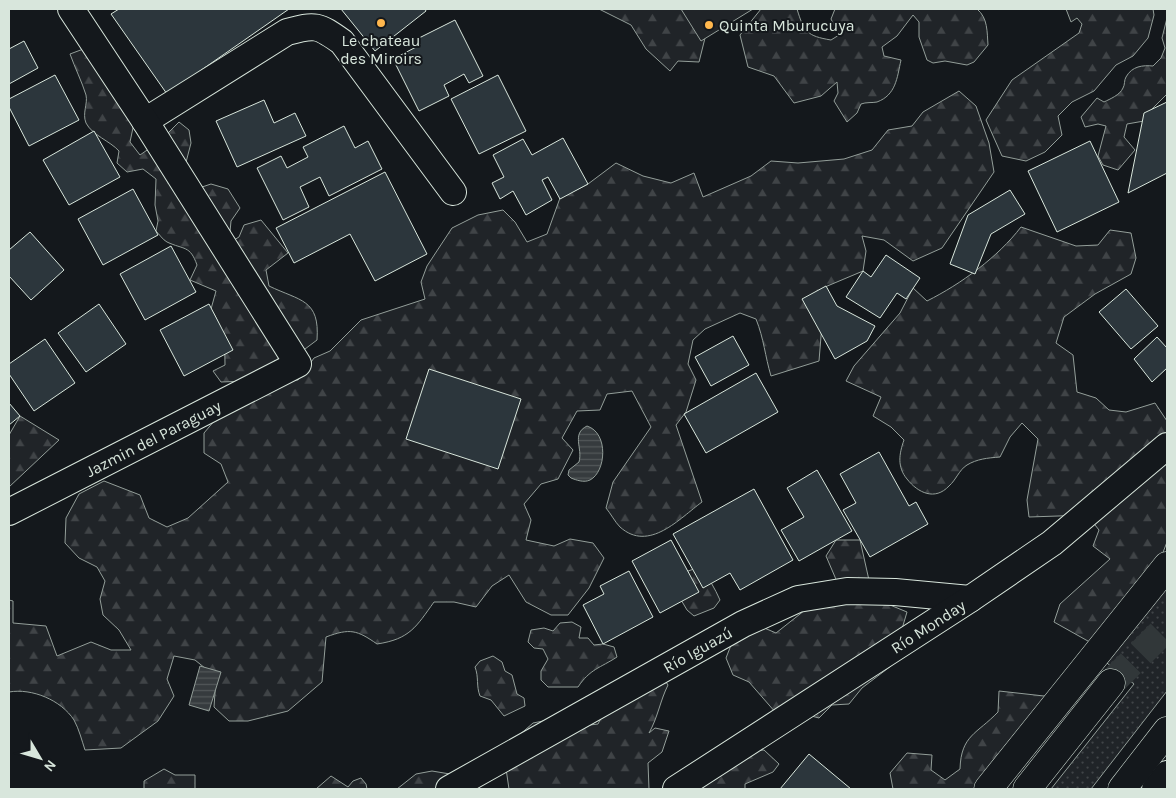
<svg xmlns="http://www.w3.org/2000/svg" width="1176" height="798" font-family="Karla,sans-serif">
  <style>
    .grass { fill: url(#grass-dots); stroke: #939e99 }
    .forest { fill: url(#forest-firs); stroke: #939e99 }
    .park { fill: #202428; stroke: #939e99 }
    .water { fill: url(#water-rules); stroke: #939e99 }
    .building { fill: #2c363c; stroke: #d8e6dc }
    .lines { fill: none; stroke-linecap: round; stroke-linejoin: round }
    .motorway-tunnel { stroke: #313739; stroke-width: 28; stroke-dasharray: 28 14; stroke-linecap: butt }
    .minor-casing { stroke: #d8e6dc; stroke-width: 28 }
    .motorway-casing { stroke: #d8e6dc; stroke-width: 29 }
    .minor { stroke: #14181c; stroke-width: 26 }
    .motorway { stroke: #14181c; stroke-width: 28 }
    .poi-dot { fill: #ffb74d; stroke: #14181c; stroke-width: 2 }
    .labels { text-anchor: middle; stroke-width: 4; stroke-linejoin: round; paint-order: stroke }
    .poi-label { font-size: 16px; fill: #d8e6dc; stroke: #14181c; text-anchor: start }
    .street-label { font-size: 16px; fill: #d8e6dc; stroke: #14181c }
  </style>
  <defs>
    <pattern id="grass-dots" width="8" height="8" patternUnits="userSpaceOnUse" patternTransform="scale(1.25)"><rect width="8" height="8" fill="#202428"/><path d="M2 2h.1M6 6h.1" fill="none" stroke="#404447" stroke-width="1.8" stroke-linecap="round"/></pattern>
    <pattern id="forest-firs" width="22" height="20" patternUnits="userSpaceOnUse" patternTransform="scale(1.25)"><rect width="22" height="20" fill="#202428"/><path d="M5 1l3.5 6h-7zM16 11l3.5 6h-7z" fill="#404447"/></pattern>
    <pattern id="water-rules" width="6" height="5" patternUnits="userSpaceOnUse" patternTransform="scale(1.25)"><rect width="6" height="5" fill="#363b3e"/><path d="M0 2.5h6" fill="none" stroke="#525759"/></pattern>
  </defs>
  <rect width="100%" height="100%" fill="#14181c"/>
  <!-- grass -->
  <path class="grass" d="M1167 585V691L1091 789H1051L1134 684 1103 660Z"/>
  <!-- forest -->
  <path class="forest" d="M599 9H690L705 38 699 62 678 61 670 71 646 49 631 25Z
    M761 9H797C804 32 807 36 831 40L839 35 831 19 835 9H977C988 18 987 32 988 45L974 62 967 65 945 61 933 63 927 60 919 37V22L913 15 897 36 882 47 884 56 901 60C897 78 896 95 877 102 872 103 866 102 861 104L857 113 847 122 834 101 838 93 837 82 821 96 794 103 774 76 748 67 740 35Z
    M1066 9H1153L1154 15 1148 38 1133 56 1116 65 1094 91 1072 102 1058 116 1062 135 1045 152 1026 161 1002 156 986 120 1012 80 1079 33 1082 24 1077 18 1071 22Z
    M1167 18V94L1152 109 1144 121 1127 124 1124 137 1135 150 1118 170 1103 165 1098 156 1106 126 1098 124 1085 127 1081 117 1097 98 1104 102C1110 99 1120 95 1123 88 1125 85 1124 80 1126 77 1132 66 1143 65 1153 66L1161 58 1165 48 1162 38Z
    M86 48 134 123 130 142 140 155 160 141 179 122 189 130 191 143 184 170 196 189 211 184 228 189 240 208 231 221 229 243 239 237 244 225 261 220 288 253 266 270 269 286C300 301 320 299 317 340L293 358 274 361 269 369 250 380H298L314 358 330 351 361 320 425 299 421 282 427 266 452 228 478 215 503 210 515 222 527 242 547 234 560 198 588 184 616 163 643 176 671 183 694 173 703 197 751 176 771 161 798 163 844 159 872 150 888 130 912 126 923 112 959 91 976 106 989 143 994 172 942 248 913 261 884 240 862 236 866 251 863 271 825 287 819 361 771 376C765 356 764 339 756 319L740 313 705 329 693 340 688 364 696 380 686 412 676 425 702 502C680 518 649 553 620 527 615 522 611 514 606 508L613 482 651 427 632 391 607 394 600 410 577 411 562 438 573 450 558 479 541 484 524 504 531 520 526 540 554 546 570 539 593 543 604 558 589 588 568 615H551L526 602 509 575 492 586 476 607 454 602H434C416 627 410 639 377 644 357 630 350 628 326 637L322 682 288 711 248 721H229L214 707 216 677 195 660 174 656 167 679 174 696 158 721 121 748 85 750C82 741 79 729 74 720 61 700 32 688 9 692V600L13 601V623L46 626 57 656 91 642 111 650H131L119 630 103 615 100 599 105 581 97 567 79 558 65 543 66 518 79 494 104 481 140 495 149 518 167 527 188 518 228 482 221 464 204 453V433L248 381 221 382 213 371 225 365C225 343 223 328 211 309L216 291 190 280 197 265C190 245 184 250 167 242 163 240 159 234 156 231L158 221 155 205 156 179 143 169 127 172 117 163 119 151C110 141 92 135 86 123 82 113 88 104 86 95 82 82 75 68 70 54Z
    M1021 227 1076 246 1098 245 1110 230 1131 233 1136 258 1131 274 1095 294 1064 317 1056 343 1073 355 1077 392 1096 398 1109 410 1126 412 1155 403 1167 421V542L1145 599 1095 645 1054 622 1060 604 1110 559 1093 546 1099 530 1087 515 1029 517 1027 500 1038 439 1022 423 1010 437 1000 457C987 458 977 459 967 465 959 470 956 480 949 486 935 501 918 493 907 479 897 467 899 454 904 440L891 427 873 416 881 397 846 381 854 366 900 313 913 288 927 301C961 284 998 257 1021 227Z
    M20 416 59 440 9 487V435Z
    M836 540H860L873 598 907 612 891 666 862 688 849 704 832 705 819 718 804 714 776 713 749 682 733 675 726 658 733 640 762 627 776 633 838 584 826 556Z
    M703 566C708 579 715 588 720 600L714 608 694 616 687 610 677 593 688 571Z
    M572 622 581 627 579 638H588L594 645 603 644 614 647 617 657C600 668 590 669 578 687H548L541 680V671L548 659 543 649 534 648 528 642 531 630 544 628 553 631 560 623Z
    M493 656 502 662 505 671 512 675 517 694 524 698 525 706 504 716 491 700 480 696C476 686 479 677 475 667L480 661Z
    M661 674 668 685C660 701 658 717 649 733L655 728 669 731 662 752 648 763 649 789H509L504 755 517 737 533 723 568 716 590 725 598 724 604 712Z
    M999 691 1053 697 1052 732 1031 752 983 789H893L890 773 907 753 932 755 931 770 945 780 960 769C961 735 977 734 998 712Z
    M764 750 779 764 773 772 745 784V789H691L748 751Z
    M164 769 175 775H195V789H144V781Z
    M432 771 450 774 457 789H397L416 774Z
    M331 776 348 787 353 781 361 778 366 784 367 789H316Z"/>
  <!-- park -->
  <path class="park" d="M681 9H753L701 41Z"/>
  <!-- water -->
  <path class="water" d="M587 426C609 433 606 472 590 480 584 483 576 480 571 478L568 475 569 470 579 462C583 448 571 434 587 426Z
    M200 666 221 672 209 711 189 705Z"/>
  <!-- building -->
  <path class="building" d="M119 9H289L167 94 111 14Z
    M341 9H425L426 11 375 51Z
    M455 20 483 76 469 83 464 74 444 85 449 96 419 111 393 59 420 45 417 39Z
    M24 41 38 68 9 84V49Z
    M55 75 79 120 29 146 9 107V99Z
    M498 75 526 131 479 154 451 99Z
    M264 100 274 123 295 113 306 136 237 167 216 121Z
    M1167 102V173L1128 193 1144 113Z
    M344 126 355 148 368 141 382 169 329 196 320 177 300 187 309 207 283 220 257 168 281 156 287 168 308 157 303 147Z
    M94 131 120 177 69 205 43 160Z
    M563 138 588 184 560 199 548 177 542 180 552 200 526 215 513 191 500 199 492 183 504 177 493 155 523 139 532 155Z
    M1090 141 1119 202 1057 232 1028 171Z
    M385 172 427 254 375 281 350 234 294 263 276 228Z
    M133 189 158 235 103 265 78 219Z
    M1010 190 1025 214 991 234 975 274 950 264 968 215Z
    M30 232 64 270 31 300 9 276V250Z
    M171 246 196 292 145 320 120 274Z
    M886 255 920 278 906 299 897 293 880 318 846 297 863 271 871 277Z
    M826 286 837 306 875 326 867 341 835 359 802 299Z
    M1126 289 1158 326 1131 349 1099 312Z
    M99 304 126 344 86 372 58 333Z
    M209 304 233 350 184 376 160 330Z
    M733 336 749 365 711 386 695 357Z
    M1157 337 1167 348V368L1152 382 1134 359Z
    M45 339 75 383 34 411 9 374V364Z
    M429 369 521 399 498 469 406 439Z
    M756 373 778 412 706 453 684 414Z
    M9 403 20 416 9 425Z
    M879 452 909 506 916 502 928 524 870 557 843 510 856 503 840 474Z
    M817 470 852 531 799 561 781 530 804 517 787 488Z
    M754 489 793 560 740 590 730 573 703 588 673 534Z
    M671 540 699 592 660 613 632 561Z
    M629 571 653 617 603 644 583 605 604 594 600 586Z
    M809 754 851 789H780Z"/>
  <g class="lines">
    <!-- motorway-tunnel -->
    <path class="motorway-tunnel" d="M1111 683 1167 627"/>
    <defs>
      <g id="minor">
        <path d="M145 121 287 32C316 24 318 25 342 42L453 192"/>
        <path id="s1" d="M9 512 298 364 145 121 71 9"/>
        <path id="s2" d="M449 789 743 624 798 599 847 591 895 592 970 599"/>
        <path id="s3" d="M676 789 970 599 1052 543 1167 446"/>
        <path d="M1155 789 1167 774"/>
      </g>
      <path id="motorway" d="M988 789 1167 566
        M1027 789 1111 683
        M1122 789 1167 731"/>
    </defs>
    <!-- minor casing -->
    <use href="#minor" class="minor-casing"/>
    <!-- motorway casing -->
    <use href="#motorway" class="motorway-casing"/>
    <!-- minor -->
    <use href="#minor" class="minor"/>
    <!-- motorway -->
    <use href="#motorway" class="motorway"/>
  </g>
  <!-- markers -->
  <g class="poi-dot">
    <circle cx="381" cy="23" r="5"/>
    <circle cx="709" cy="25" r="5"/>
  </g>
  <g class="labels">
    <!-- poi labels -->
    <g class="poi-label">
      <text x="719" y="31">Quinta Mburucuya</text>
      <text x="381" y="46" text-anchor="middle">Le chateau<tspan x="381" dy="18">des Miroirs</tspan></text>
    </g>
    <!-- street labels -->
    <g class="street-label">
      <text dy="6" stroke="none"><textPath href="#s1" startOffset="162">Jazmin del Paraguay</textPath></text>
      <text dy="6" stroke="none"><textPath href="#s3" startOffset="300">Río Monday</textPath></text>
      <text dy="6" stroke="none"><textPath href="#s2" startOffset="285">Río Iguazú</textPath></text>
    </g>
  </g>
  <!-- border -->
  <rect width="1176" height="798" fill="none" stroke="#d8e6dc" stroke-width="20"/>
  <!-- north arrow -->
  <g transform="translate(40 758) rotate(128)" stroke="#14181c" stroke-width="4" paint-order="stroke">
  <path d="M0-4L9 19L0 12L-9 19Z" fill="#d8e6dc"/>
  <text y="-8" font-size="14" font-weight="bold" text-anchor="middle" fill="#d8e6dc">N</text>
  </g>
</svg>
